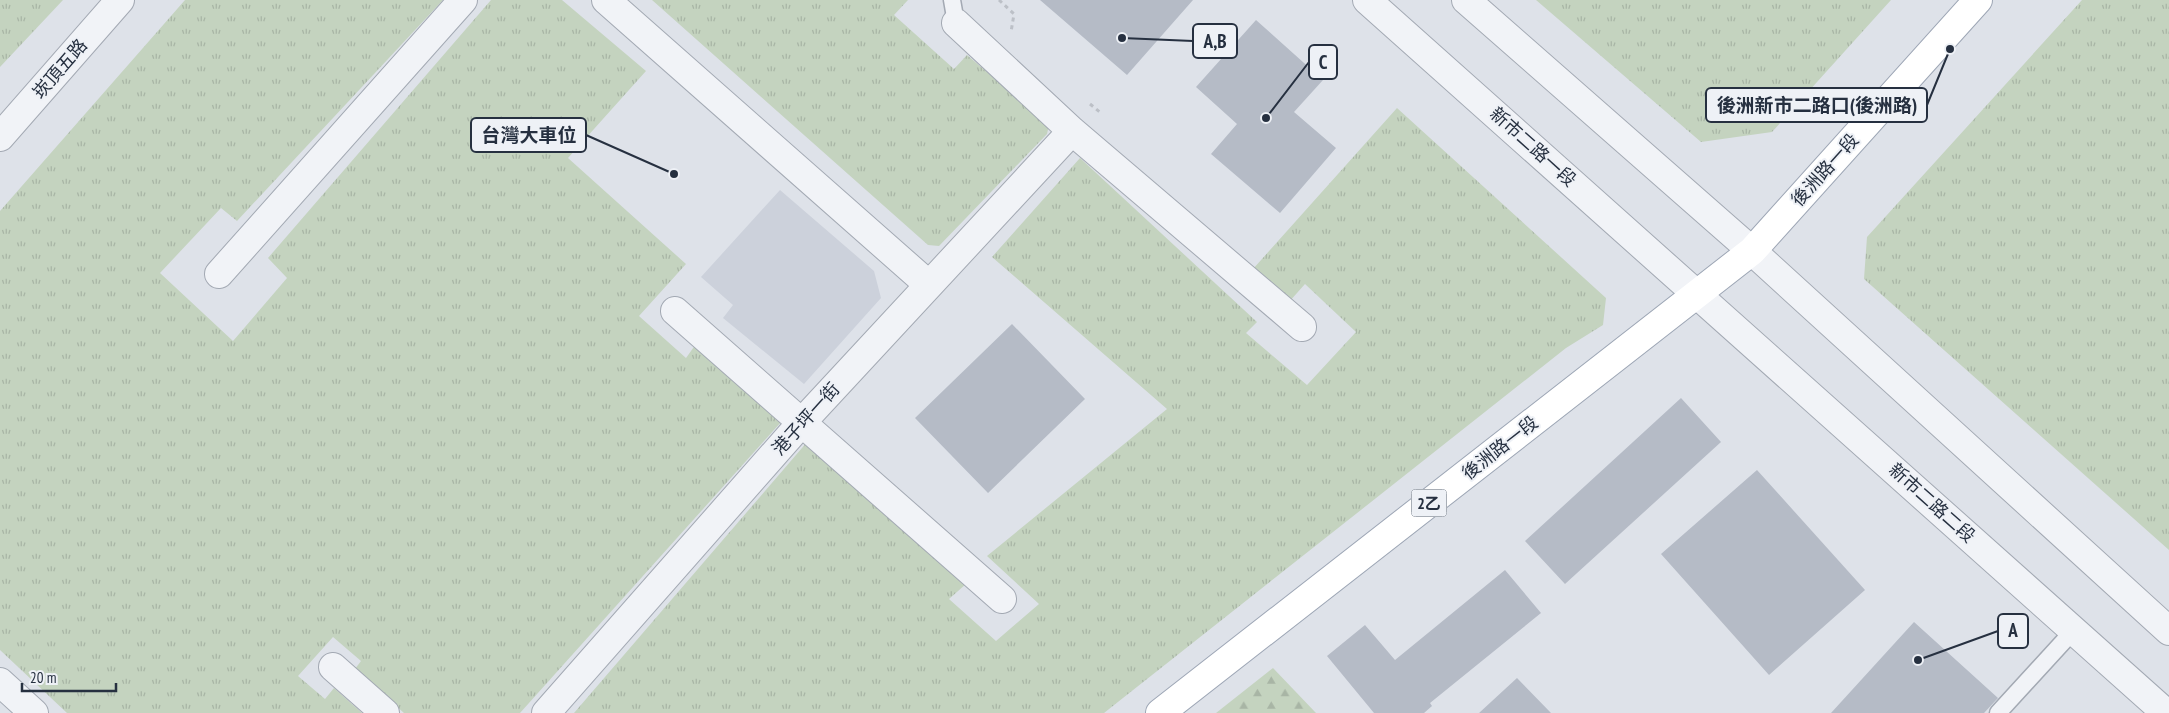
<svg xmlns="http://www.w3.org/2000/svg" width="2169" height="713" font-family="'PT Sans Narrow','Noto Sans TC',sans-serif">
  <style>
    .built { fill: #ccd1db }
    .grass { fill: url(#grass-tufts) }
    .forest { fill: url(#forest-firs) }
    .building { fill: #b5bbc6 }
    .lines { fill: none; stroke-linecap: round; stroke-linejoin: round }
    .service-casing { stroke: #a3a9b3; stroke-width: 19 }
    .minor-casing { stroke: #a3a9b3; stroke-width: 30 }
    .tertiary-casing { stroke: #a3a9b3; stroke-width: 30 }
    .primary-casing { stroke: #9da6b5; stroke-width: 30 }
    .path { stroke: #bcc0c7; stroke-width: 3; stroke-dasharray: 4 4; stroke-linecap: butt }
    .service { stroke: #f1f3f7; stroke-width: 16 }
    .minor { stroke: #f1f3f7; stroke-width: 28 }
    .tertiary { stroke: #f1f3f7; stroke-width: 28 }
    .primary { stroke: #fff; stroke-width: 28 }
    .labels { text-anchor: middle; stroke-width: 4; stroke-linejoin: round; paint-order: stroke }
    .shield { fill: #eef1f6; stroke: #626a77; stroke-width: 1 }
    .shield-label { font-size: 16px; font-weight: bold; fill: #263040 }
    .street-label { font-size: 18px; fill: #263040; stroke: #eef1f6 }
    .leader { fill: none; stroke: #263040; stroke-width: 2 }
    .callout-dot { fill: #263040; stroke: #eef1f6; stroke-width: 2 }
    .callout { fill: #eef1f6; stroke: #263040; stroke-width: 2 }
    .callout-label { font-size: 19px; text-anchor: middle; font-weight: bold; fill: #263040 }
  </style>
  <defs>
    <pattern id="grass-tufts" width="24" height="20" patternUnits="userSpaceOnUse" patternTransform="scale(1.25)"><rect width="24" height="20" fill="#c4d3bf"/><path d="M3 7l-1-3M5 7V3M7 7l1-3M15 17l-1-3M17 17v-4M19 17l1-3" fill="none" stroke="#a8b5a5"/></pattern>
    <pattern id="forest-firs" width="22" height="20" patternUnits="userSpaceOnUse" patternTransform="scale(1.25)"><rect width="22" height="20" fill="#c4d3bf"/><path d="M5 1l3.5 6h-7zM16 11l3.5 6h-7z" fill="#a8b5a5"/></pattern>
  </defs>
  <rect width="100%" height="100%" fill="#dee2e9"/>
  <!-- built -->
  <path class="built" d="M780 190 874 271 881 298 804 384 723 318 733 305 701 277Z"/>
  <!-- grass -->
  <path class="grass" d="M0 0H63L0 67Z
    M185 0H443L237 221 221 208 160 273 233 341 287 278 268 258 491 0H562L646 71 568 158 686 264 639 316 686 358 696 344 782 421 520 713H404L355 669 361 661 333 637 298 676 325 699 334 688 362 713H67L0 650V211Z
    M652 0H908L894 15 954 69 967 55 1049 125 1047 134 939 246 928 245Z
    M1536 0H1891L1772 132 1701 142Z
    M2082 0H2169V550L1864 279 1867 237Z
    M1397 108 1606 298 1603 325 1566 348 1104 713H574L808 441 966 584 949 599 996 641 1039 604 987 556 1167 409 992 257 1080 158 1257 322 1246 333 1307 385 1356 332 1305 284 1289 302 1253 269Z"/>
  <!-- forest -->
  <path class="forest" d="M1273 668 1316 713H1216Z"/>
  <!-- building -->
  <path class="building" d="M1040 0H1193L1127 75Z
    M1256 20 1323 80 1294 112 1336 148 1280 213 1211 154 1237 124 1196 87Z
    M1012 324 1085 399 988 493 915 418Z
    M1681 398 1721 442 1565 584 1525 541Z
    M1757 470 1865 590 1769 675 1661 554Z
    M1505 570 1541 613 1430 703 1432 706 1424 713H1374L1327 656 1365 625 1395 660Z
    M1914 622 1998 698 1984 713H1831Z
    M1517 678 1551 713H1479Z"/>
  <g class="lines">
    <defs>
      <path id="service" d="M952 0 956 23
        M1998 713 2074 630"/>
      <path id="minor" d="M606 0 929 285
        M956 23 1072 131 1302 327
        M0 137 120 0
        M219 274 463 0
        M675 311 1002 599
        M333 667 385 713
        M0 682 34 713
        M546 713 803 421 1072 131"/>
      <path id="tertiary" d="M1367 0 2166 713
        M1466 0 1752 251 2169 631"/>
      <path id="primary" d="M1160 713 1752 251 1978 0"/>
    </defs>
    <!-- service casing -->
    <use href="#service" class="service-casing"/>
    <!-- minor casing -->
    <use href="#minor" class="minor-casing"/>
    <!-- tertiary casing -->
    <use href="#tertiary" class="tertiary-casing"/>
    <!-- primary casing -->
    <use href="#primary" class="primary-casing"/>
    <!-- path -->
    <path class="path" d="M999 0 1014 14 1011 32
      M1090 104 1101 113"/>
    <!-- service -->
    <use href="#service" class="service"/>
    <!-- minor -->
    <use href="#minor" class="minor"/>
    <!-- tertiary -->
    <use href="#tertiary" class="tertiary"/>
    <!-- primary -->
    <use href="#primary" class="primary"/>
  </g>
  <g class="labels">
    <!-- shield labels -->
    <rect class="shield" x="1411.5" y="489.5" width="35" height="27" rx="4"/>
    <g class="shield-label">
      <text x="1429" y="509">2乙</text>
    </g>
    <!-- street labels -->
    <g class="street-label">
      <text transform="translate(60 69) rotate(-49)" y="6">崁頂五路</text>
      <text transform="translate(1533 147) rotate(42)" y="6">新市二路一段</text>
      <text transform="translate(1825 170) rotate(-48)" y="6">後洲路一段</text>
      <text transform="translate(806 419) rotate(-48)" y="6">港子坪一街</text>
      <text transform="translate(1500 448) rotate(-38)" y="6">後洲路一段</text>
      <text transform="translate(1932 503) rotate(42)" y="6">新市二路二段</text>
    </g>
  </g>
  <!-- callouts -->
  <path class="leader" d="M1122 38L1193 41M1266 118L1309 62M1950 49L1927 105M674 174L586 135M1918 660L1998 631"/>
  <g class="callout-dot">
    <circle cx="1122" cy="38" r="5"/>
    <circle cx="1266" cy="118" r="5"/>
    <circle cx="1950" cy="49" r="5"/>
    <circle cx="674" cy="174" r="5"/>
    <circle cx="1918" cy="660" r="5"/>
  </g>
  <g class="callout">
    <rect x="1193" y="24" width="44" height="34" rx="5"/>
    <rect x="1309" y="45" width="28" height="34" rx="5"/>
    <rect x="1706" y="88" width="221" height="34" rx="5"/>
    <rect x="471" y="118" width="115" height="34" rx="5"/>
    <rect x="1998" y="614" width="30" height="34" rx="5"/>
  </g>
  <g class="callout-label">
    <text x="1215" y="48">A,B</text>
    <text x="1323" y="69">C</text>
    <text x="1817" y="112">後洲新市二路口(後洲路)</text>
    <text x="529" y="142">台灣大車位</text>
    <text x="2013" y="637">A</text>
  </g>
  <!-- scale -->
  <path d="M22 683v8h94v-8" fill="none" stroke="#263040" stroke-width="2.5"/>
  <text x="30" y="683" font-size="15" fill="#263040" stroke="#eef1f6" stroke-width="4" paint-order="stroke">20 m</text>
</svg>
